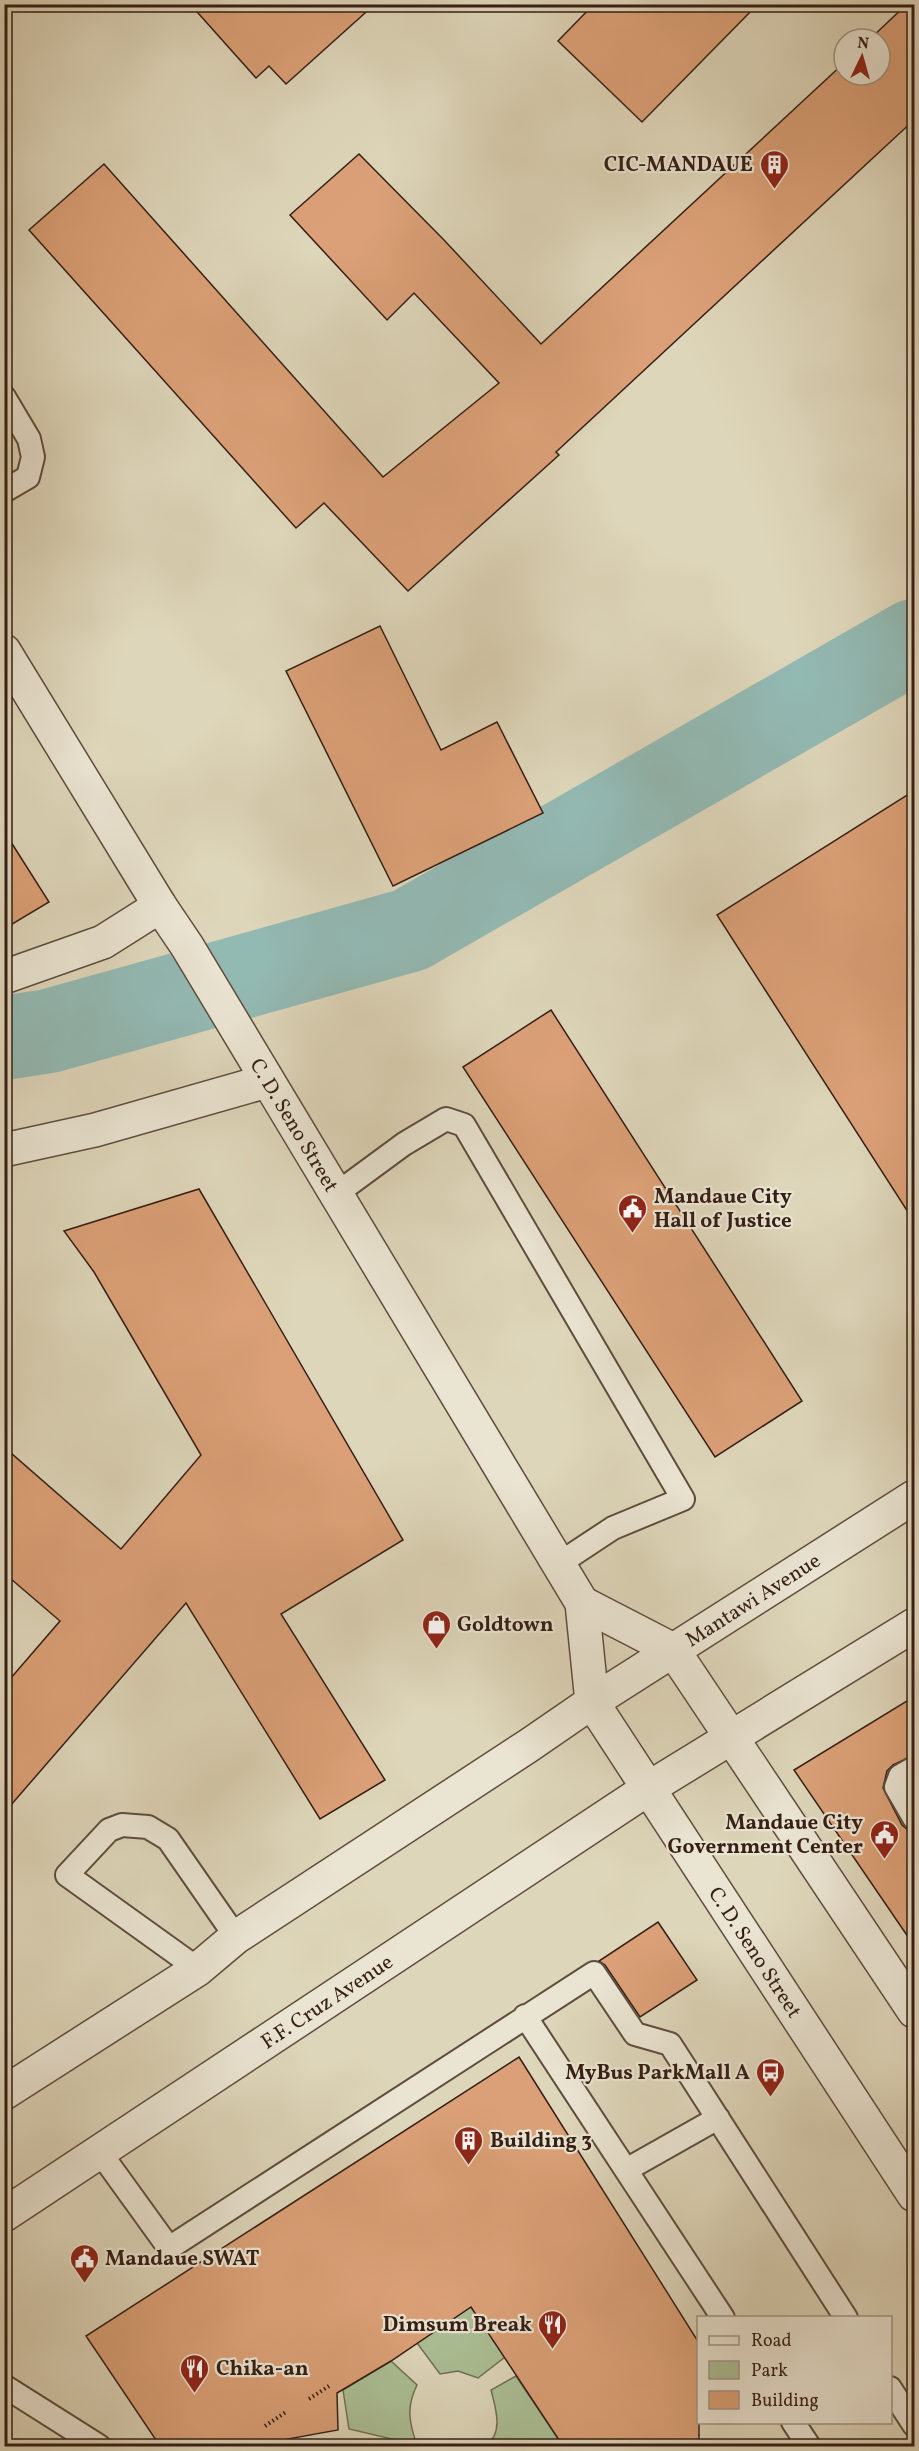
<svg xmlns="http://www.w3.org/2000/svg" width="919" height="2451" font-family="Vollkorn,serif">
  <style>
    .green { fill: #abbf95; stroke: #706e55; stroke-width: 1.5 }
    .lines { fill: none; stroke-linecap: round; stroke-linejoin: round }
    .river { stroke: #93b9b3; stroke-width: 84 }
    .building { fill: #dba077; stroke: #351e15; stroke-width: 1.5 }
    .service-casing { stroke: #5f4c3e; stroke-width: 26 }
    .minor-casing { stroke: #5f4c3e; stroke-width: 36 }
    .tertiary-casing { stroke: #5f4c3e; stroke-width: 36 }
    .path { stroke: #351e15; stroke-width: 4; stroke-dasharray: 1.5 3; stroke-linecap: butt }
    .service { stroke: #eae4d2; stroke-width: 22 }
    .minor { stroke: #eae4d2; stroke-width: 33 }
    .tertiary { stroke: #eae4d2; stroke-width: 33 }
    .labels { text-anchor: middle; stroke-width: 4.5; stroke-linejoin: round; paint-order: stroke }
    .poi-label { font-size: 21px; font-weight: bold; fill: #351e15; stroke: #eae4d2; text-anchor: start }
    .street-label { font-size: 21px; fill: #351e15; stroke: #eae4d2 }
  </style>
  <rect width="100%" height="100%" fill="#ded6ba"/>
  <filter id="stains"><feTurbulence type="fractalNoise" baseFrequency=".00333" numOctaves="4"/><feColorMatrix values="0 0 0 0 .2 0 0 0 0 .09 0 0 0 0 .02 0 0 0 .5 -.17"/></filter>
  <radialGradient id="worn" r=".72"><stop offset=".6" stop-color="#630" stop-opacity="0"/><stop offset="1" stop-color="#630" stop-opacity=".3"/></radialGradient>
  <!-- green -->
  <path class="green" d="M471 2307 505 2357 478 2378 458 2371 440 2374 417 2343Z
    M391 2361 417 2385C406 2407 409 2423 417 2445L349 2429 343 2390Z
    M516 2376 563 2446H485C504 2434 496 2409 491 2390Z"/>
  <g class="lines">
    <!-- river -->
    <path class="river" d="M4 1038 49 1031 410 930 914 641"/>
  </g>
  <!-- building -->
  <path class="building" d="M190 4H375L286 84 269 66 256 78Z
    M594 4H758L642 122 558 41Z
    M907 4H915V119L556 452 559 455 408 591 324 503 296 528 29 230 104 164 383 477 499 383 414 293 387 320 290 215 359 154 444 240 541 344 844 63V75H880V39H870Z
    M380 626 441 750 497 722 543 813 393 886 286 671Z
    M915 790V1223L717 915Z
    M4 831 49 902 4 929Z
    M551 1010 802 1401 715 1457 463 1067Z
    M199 1189 403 1540 281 1614 385 1780 320 1819 186 1603 4 1813V1686L60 1621 4 1573V1447L121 1549 201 1455 94 1272 64 1231Z
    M915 1696V1755L893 1765 887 1771 883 1788 902 1825 908 1830 915 1831V1947L794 1770Z
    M658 1922 697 1980 640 2017 605 1965 599 1961Z
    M519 2057 699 2343V2446H563L471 2307 391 2361 337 2393 338 2430 271 2442 272 2446H160L86 2336Z"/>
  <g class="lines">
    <defs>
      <path id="service" d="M4 397 29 439 33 457 28 477 4 491
        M336 1194 404 1144 446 1119 464 1125 683 1499 613 1528 560 1563
        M914 1768 900 1776 896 1787 914 1818
        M198 1969 67 1875 109 1830 122 1825 148 1827 168 1839 236 1937
        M525 2016 723 2318
        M99 2151 169 2248 594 1973 635 2034 670 2044 846 2318
        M626 2170 718 2118
        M4 2386 99 2446
        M890 2388 914 2425
        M793 2422 809 2446"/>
      <path id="minor" d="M4 977 103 942 160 906
        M4 1150 95 1130 267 1081"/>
      <g id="tertiary">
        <path id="s1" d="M4 651 160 906 187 946 582 1603 592 1702 914 2195"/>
        <path d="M582 1603 673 1650 914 2011"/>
        <path id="s2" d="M4 2093 198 1969 236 1937 528 1746 592 1702 914 1497"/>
        <path id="s3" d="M4 2215 649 1788 914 1625"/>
      </g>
    </defs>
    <!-- service casing -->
    <use href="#service" class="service-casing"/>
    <!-- minor casing -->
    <use href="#minor" class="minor-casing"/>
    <!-- tertiary casing -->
    <use href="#tertiary" class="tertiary-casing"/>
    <!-- path -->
    <path class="path" d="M309 2399 329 2386
      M265 2426 286 2412"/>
    <!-- service -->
    <use href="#service" class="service"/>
    <!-- minor -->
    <use href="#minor" class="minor"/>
    <!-- tertiary -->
    <use href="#tertiary" class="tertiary"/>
  </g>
  <!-- icons -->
  <defs>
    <symbol id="building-pin" viewBox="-11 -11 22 30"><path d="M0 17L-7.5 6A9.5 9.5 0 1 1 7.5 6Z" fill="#8f2418" stroke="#eae4d2"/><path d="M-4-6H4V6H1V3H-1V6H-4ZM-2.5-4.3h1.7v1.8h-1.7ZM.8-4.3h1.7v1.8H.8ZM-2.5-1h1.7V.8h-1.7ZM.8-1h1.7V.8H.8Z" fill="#fff"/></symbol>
    <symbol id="civic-pin" viewBox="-11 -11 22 30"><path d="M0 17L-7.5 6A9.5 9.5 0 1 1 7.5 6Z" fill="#8f2418" stroke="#eae4d2"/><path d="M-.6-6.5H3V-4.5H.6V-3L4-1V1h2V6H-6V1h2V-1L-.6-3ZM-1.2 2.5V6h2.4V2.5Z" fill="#fff"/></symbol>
    <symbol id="shop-pin" viewBox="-11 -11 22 30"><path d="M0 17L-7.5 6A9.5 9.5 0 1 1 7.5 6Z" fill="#8f2418" stroke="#eae4d2"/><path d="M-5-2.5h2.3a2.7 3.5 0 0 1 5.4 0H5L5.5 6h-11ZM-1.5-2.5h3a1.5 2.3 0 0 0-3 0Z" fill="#fff"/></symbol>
    <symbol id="bus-pin" viewBox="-11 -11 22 30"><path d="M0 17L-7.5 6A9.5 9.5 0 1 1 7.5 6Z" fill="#8f2418" stroke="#eae4d2"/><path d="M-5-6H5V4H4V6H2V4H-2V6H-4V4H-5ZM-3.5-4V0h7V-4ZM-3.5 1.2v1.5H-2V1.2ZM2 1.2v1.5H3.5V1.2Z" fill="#fff"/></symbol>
    <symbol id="restaurant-pin" viewBox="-11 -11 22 30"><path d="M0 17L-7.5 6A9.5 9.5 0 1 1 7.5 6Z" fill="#8f2418" stroke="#eae4d2"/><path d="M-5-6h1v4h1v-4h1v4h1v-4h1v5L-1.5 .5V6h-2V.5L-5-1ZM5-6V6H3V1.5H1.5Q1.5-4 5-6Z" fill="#fff"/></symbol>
  </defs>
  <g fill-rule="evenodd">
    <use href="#building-pin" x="758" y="148" width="33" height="45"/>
    <use href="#civic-pin" x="616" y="1192" width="33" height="45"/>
    <use href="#shop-pin" x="420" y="1608" width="33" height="45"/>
    <use href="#civic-pin" x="868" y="1818" width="33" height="45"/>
    <use href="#bus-pin" x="754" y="2056" width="33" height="45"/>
    <use href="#building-pin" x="452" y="2124" width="33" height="45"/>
    <use href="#civic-pin" x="68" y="2242" width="33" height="45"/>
    <use href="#restaurant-pin" x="536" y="2308" width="33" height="45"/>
    <use href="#restaurant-pin" x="178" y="2352" width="33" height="45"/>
  </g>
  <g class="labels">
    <!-- poi labels -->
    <g class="poi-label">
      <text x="753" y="171" text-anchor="end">CIC-MANDAUE</text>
      <text x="654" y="1203">Mandaue City<tspan x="654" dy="24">Hall of Justice</tspan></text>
      <text x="457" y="1631">Goldtown</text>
      <text x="863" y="1829" text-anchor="end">Mandaue City<tspan x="863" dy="24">Government Center</tspan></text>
      <text x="750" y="2079" text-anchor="end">MyBus ParkMall A</text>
      <text x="490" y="2147">Building 3</text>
      <text x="105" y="2265">Mandaue SWAT</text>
      <text x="532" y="2331" text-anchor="end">Dimsum Break</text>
      <text x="216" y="2375">Chika-an</text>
    </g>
    <!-- street labels -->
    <g class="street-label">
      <text dy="7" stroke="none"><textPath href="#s1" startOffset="556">C. D. Seno Street</textPath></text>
      <text dy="7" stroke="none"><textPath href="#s2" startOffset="897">Mantawi Avenue</textPath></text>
      <text dy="7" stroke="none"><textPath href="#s1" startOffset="1512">C. D. Seno Street</textPath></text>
      <text dy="7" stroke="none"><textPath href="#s3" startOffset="387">F.F. Cruz Avenue</textPath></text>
    </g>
  </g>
  <!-- margin -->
  <rect width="919" height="2451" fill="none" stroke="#ded6ba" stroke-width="24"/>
  <rect x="6" y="6" width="907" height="2439" fill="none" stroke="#351e15" stroke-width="3"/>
  <rect x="12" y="12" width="895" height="2427" fill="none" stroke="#351e15" stroke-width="1.5"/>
  <!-- legend -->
  <rect x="697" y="2316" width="195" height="108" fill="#eae4d2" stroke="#a29586" stroke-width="1.5"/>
  <rect x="709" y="2336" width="30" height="9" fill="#eae4d2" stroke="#a29586" stroke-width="1.5"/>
  <text x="751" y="2346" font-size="18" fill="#351e15">Road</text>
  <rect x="709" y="2361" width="30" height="18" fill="#abbf95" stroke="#a29586" stroke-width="1.5"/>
  <text x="751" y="2376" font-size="18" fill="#351e15">Park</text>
  <rect x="709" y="2391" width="30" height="18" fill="#dba077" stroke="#a29586" stroke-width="1.5"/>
  <text x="751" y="2406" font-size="18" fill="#351e15">Building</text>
  <!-- north arrow -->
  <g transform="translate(862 57) rotate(5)"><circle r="28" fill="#eae4d2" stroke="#a29586" stroke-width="1.5"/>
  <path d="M0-4.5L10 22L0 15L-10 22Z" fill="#8f2418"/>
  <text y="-9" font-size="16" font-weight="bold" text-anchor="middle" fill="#351e15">N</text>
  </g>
  <rect width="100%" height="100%" filter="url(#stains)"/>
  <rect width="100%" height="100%" fill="url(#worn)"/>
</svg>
